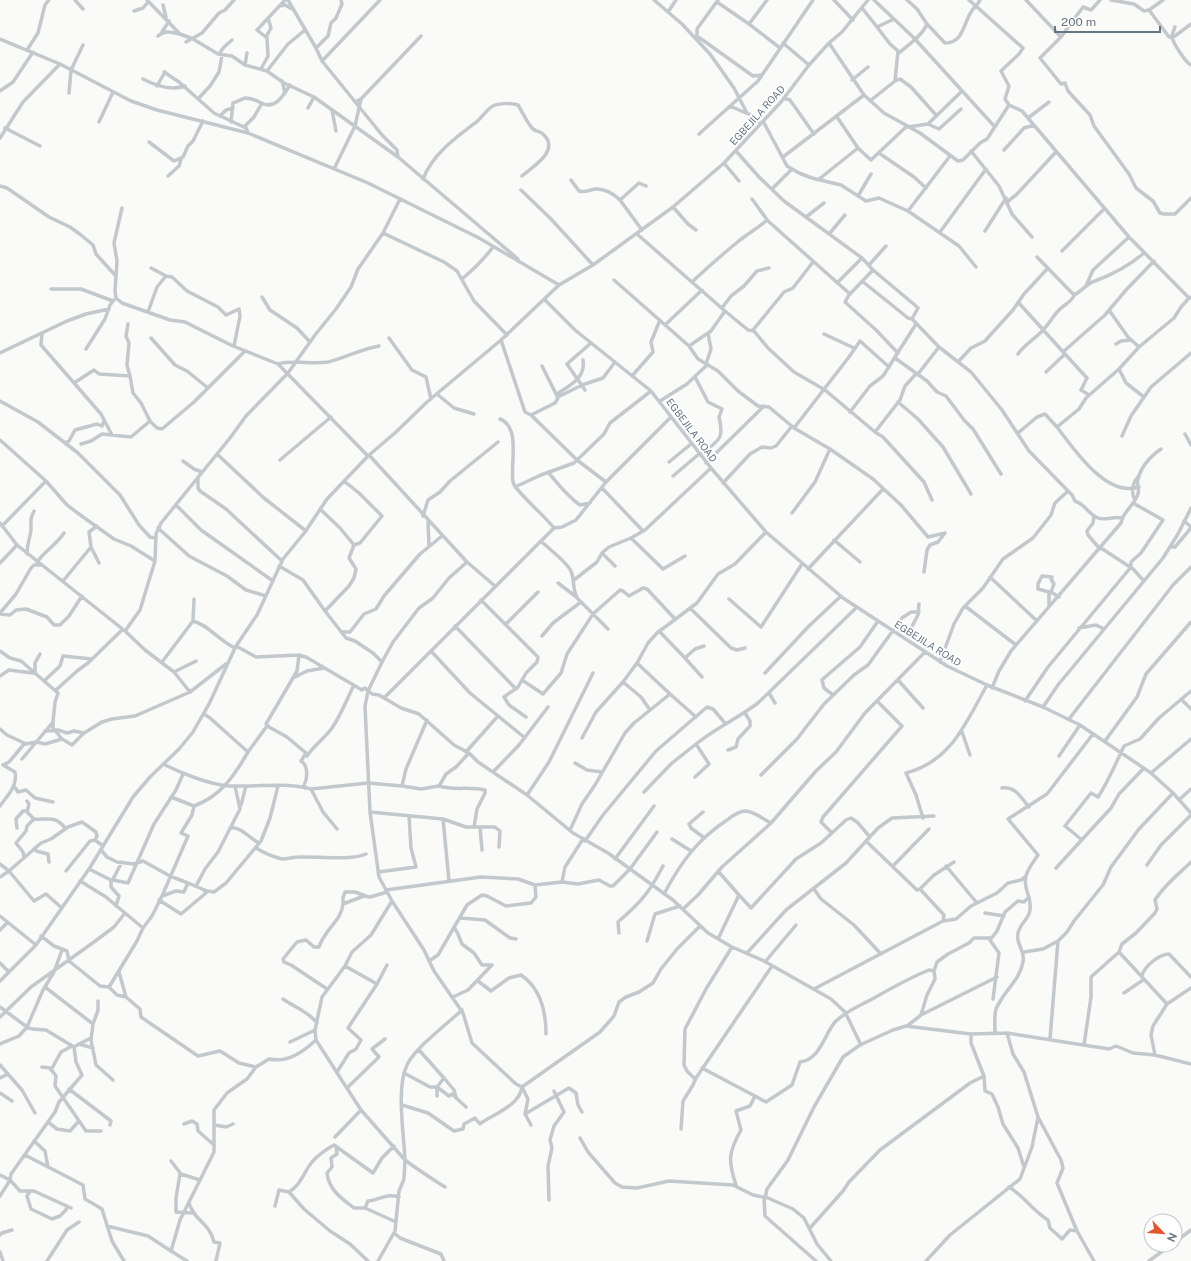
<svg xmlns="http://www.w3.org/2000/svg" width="1191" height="1261" font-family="'Public Sans',sans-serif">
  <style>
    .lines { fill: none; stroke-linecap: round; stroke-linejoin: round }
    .minor { stroke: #c3c8cc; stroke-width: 3.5 }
    .labels { text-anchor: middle; stroke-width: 4; stroke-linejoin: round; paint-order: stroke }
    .street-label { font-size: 10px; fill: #657683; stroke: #fff }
  </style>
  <rect width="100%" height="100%" fill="#fafaf8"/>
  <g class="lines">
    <!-- minor -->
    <path class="minor" d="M75 0 83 9
      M147 0 180 34 193 39 218 54 232 56 245 65 267 71 284 83 314 97 398 157
      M288 0 316 48 322 61 382 135 397 150 398 157 518 259
      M654 0 682 24 710 54 734 88 747 113 754 117 760 124
      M718 0 697 29V36L753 76 761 75
      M767 0 749 24 780 48
      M834 0 853 20
      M874 0 914 38 995 127
      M907 0 917 9 927 24
      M969 0 1023 48 1019 54 1001 71 1009 86 1005 99 1009 105
      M1026 0 1061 37
      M1100 0 1091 10 1083 7 1061 37 1040 58 1061 84 1065 83 1068 91 1090 115 1094 126 1129 174 1136 188 1153 201 1160 213 1164 214H1175L1191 198
      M1111 0 1134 4 1144 11 1149 10 1163 0
      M717 2 749 24
      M163 5 166 17
      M279 6 285 5 292 9
      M862 8 877 27
      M1149 10 1169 37 1175 36 1191 24
      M134 11 143 8 148 2
      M668 12 676 0
      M1175 27C1174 30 1172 34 1172 37 1173 43 1186 63 1191 65
      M162 32 169 21
      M158 36C165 30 171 32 179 34
      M266 37 271 28 268 18
      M0 39 60 64 131 101 157 110 248 133 368 183 479 238 559 285
      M186 42 202 33 219 13 225 10 234 0
      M783 43 809 65
      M829 43 864 95 884 113 920 133 958 161 963 160 980 143 987 139 1009 105 1022 111 1129 237 1189 298 1191 297
      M316 48 328 36 331 23 336 18 342 4 341 0
      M27 50 38 33 45 5 49 0
      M219 54 224 47 232 40
      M898 54C908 45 922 36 927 24L945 43C963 43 963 25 971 12 973 8 978 5 980 0
      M322 61 380 0
      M245 65 247 53
      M261 69 268 56 267 38 257 30 285 0
      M267 71 288 44 305 30
      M164 72 179 82 214 113 246 128 248 133
      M143 79C156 86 170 91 185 86
      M852 80 868 67
      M282 81 285 93
      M895 81 900 79 911 87 936 115
      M157 86 165 72
      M0 91 13 82 33 52
      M69 93 71 70 83 45
      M199 98 210 86 219 72 222 55
      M784 98 790 100 814 134
      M870 101 895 81 898 51 890 44 877 27 894 19
      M355 102 361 99 421 36
      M730 106 746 113
      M308 108 314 97
      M332 110 336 131
      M220 116 226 110 233 108
      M837 117 858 148 871 160 907 126
      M1028 118 1049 102
      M763 121 787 166 799 173 812 178 841 185 866 201 879 198 908 211 959 246 976 267
      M99 122 113 92
      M231 122 233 103C237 102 242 99 245 98 251 98 256 100 261 103 275 110 283 96 290 85
      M928 124 939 129 961 109
      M244 127 254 117 262 103
      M908 127 928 124 962 91
      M5 128 40 146
      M699 134 758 81 813 0
      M0 138 23 102 60 64
      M149 142 174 161 183 157 188 146 193 141 203 121
      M1004 150 1024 128 1034 125
      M736 151 759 177 784 201 862 258 873 270 916 306 918 308 912 319 939 347 971 372 1002 410 1029 451 1072 495 1075 501C1085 504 1088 514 1098 518 1106 521 1113 516 1122 518
      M971 151 999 186 1012 214 1032 237
      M879 153 914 177 926 188
      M783 157 864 95
      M724 163 739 181
      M334 169 355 126 361 99
      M168 176 179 166 181 159
      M423 179C432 155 455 138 475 123 481 119 487 109 493 106 498 103 512 103 518 105 523 113 527 123 533 129 537 132 541 131 544 135 560 151 532 167 522 176
      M571 180 579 191C585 193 589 190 595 189 604 188 614 194 620 200
      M818 180 858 148
      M0 186 7 188 49 217 70 227 81 235 93 245 96 254 115 275
      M772 189 792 169
      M521 190 551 219 593 265
      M858 196 871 174
      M752 199 768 221 850 294
      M1007 202 1016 195 1056 152
      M673 207 688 224 696 230
      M122 208 114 243 117 261 115 291 116 298 122 303 170 320 185 322 233 346 278 364 368 456
      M908 211 950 156
      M806 217 824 203
      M642 230 620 200 639 183 646 186
      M985 231 1006 198
      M940 232 986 169
      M383 233 444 262 457 271 474 301 507 335
      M637 234 725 311 748 330 754 331 768 348 794 372 825 390 875 432 883 437 924 482 932 500
      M829 234 845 215
      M1062 251 1104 209
      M1037 257 1074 295C1081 292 1087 283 1095 281 1114 274 1129 266 1144 253
      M869 265 886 246
      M151 268 166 276 172 277 187 291 218 307 226 315 239 309 240 316 234 346
      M873 270 849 295 845 302 876 330 898 353
      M462 279C474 269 484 259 493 247
      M614 280 689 346 698 359 718 371 738 391 758 406 769 407 794 428 830 449 873 479 901 505 928 537 945 533 938 542 930 545 927 550 924 572
      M693 281C708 267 724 253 740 240 749 233 758 228 767 220
      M862 281 908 318 912 319
      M837 283 862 258
      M1086 286 1093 270 1129 237
      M51 289H81L113 301
      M262 297 270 310 297 328 310 342
      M545 300 575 330 651 391 711 468 766 532 843 598 947 666 987 685 1043 707 1080 725 1151 773 1173 793 1191 813
      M1018 302 1065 354 1046 372
      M722 308 731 296 744 286 757 271 769 268
      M1109 310 1128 337 1139 347
      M148 312 157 287 166 276
      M665 325 702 290
      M753 330 784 292 793 288 813 262
      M42 333 41 345 101 414 112 435
      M824 334 854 348
      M151 338 175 365 187 371 208 388
      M389 338 412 370 426 377 431 399
      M501 340 525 412 531 415 577 460 606 482
      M1116 344 1121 341 1131 340
      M689 346 711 331 725 311
      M86 349 105 319 110 305 114 300
      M1063 352 1105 315 1126 290 1154 261
      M0 353 67 321 86 314 109 309
      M1018 354C1025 344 1035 339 1043 330 1049 324 1053 316 1059 310 1065 304 1072 302 1075 294
      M1065 354 1087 378 1081 390 1089 395
      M895 358 927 381 937 392 946 396 964 420 973 429 1001 474
      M958 362 971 348 985 341 993 332 1013 310 1024 294 1048 268
      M278 364C295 359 311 365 328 362 345 358 361 349 379 346
      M706 364 711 349 708 333
      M1119 369 1126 383 1144 397
      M130 376 133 393 141 403 150 421
      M632 376 653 352 651 342 660 320
      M695 377 708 402 722 409 719 417C725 441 717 441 700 455
      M74 383 94 370 99 374 130 376 127 365 129 343 126 336 128 324
      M585 390 567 364 591 343
      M437 394 454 408 474 414
      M557 394C570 385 586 378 583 360
      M558 397 582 385 603 378 615 362
      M0 401 38 422 78 453 120 495 139 525 150 537 155 538
      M660 401 687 384 707 365
      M898 402 918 419 943 447 971 494
      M850 412 870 386 883 376 916 324
      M531 415 555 403 558 398 542 366
      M500 419C521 427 510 464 513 482 514 490 547 518 554 528
      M1057 427C1074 449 1106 498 1139 487
      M794 428 849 357 860 341 889 367
      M875 432 900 400 905 386 915 375 918 374 939 347
      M1018 433 1037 417 1045 414 1057 427 1079 409 1086 398 1119 369 1139 347 1174 318 1181 307 1189 298
      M1185 434 1191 445
      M1122 436 1131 416 1151 387 1191 353
      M0 440 46 481 67 505 83 517 114 539 131 546 155 561
      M65 443 69 441 75 430 97 424 102 426 104 421
      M81 444 91 441 102 434 131 437 150 421 157 428 162 429 194 402 245 351
      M217 454 264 498 306 531
      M369 455 467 562 495 586
      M280 460 331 417
      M183 461 194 469 202 472
      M669 462 691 444
      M706 463 764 406
      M548 472C558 484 567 496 580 505L590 503
      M673 476 699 454
      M198 477V488L200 491 226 509 282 561
      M344 481 359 493 382 516 360 543 354 545 349 558 356 569 354 578 349 586 325 611 346 638 355 641 373 653 382 662 368 691 365 706 370 812 379 877 392 901 424 950 434 971 463 1013 472 1043 516 1084 522 1087 600 1032 614 1016 619 1002 626 997 639 992 653 983 661 969 677 949 700 926
      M723 483 750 454 762 447 771 448 776 446 792 426
      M515 487 541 475 574 463 604 434 610 423 651 391
      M602 488 643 531
      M1135 500C1131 494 1132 483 1138 477
      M176 505 201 530 273 581
      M320 509 340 528 354 545
      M792 513 815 482 830 449
      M423 516 428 500 440 492 450 481 498 442
      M1094 516 1093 523 1087 531 1088 535 1100 549
      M1184 521 1191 527
      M428 522 429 545
      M0 523 17 545 125 631 145 650 174 672 190 692 226 664
      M2 526 46 481
      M158 528 189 556 227 576 246 590 266 596
      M631 538 645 530 711 468
      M834 540 860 562
      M541 541C550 550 566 561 571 571 575 580 572 592 578 599L608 629
      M91 547 89 532 97 526
      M1170 547H1175L1191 528
      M1101 548 1133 569 1144 581
      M602 553 609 547 631 538 663 569 685 556
      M27 554C27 543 30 538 31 530 31 522 30 518 34 511
      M37 562C45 551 57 544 64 533
      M0 563 17 545
      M279 566 303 580 325 611
      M808 569 883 489
      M990 577 1037 621
      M574 580 597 562 602 553 615 566
      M63 581 91 547 99 563
      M558 583 575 596
      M729 599 761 627 802 564
      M481 600 538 657 537 662 526 673 518 687 504 697 509 705 526 717
      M965 606 1016 645
      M1049 606V592L1038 589V584L1042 576 1052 577 1051 579 1054 584 1051 592 1059 597
      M690 608 731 648 737 650 745 648
      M0 613 16 594 31 568 34 565H40
      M0 614 10 615 16 610 26 609 47 617 54 625H60L69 616 82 596
      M193 621 194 599
      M506 624 538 592
      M455 626 516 689
      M1079 628 1096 625 1104 629
      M125 631 140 610 155 561 156 534 161 523 230 438 246 416 288 373 315 335 336 309 351 287 358 269 383 233 400 199
      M659 631 685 658 695 649 704 646
      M341 632H350L364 614 376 609 384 596 420 554 442 536
      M908 634 918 615 919 604
      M542 636 553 623 581 602
      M236 646 256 657 299 655 306 657 362 690 365 688 372 694 379 695 401 708 419 714 454 745 469 753 478 762 527 795 573 833 608 853 673 900 708 933 732 947 764 961 831 999 845 1012 861 1045
      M0 651 10 658 21 661 58 693 55 702 53 722 22 759
      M431 651 470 693 525 738
      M299 655 297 671 266 724 269 727 287 737 306 753 301 761C308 765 308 778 304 785L305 788
      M685 658 702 677
      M162 662 193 621C209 625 219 641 235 648
      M382 662 393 642 419 608 433 598 449 578 467 562
      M940 662 954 624 963 608 983 588 1003 559 1033 538 1051 515 1055 503 1068 491
      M174 672 196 661
      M35 673V663L40 654
      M765 673 809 626 841 596
      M0 676 9 670 33 673
      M295 677 307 671 324 668
      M522 680 543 694 561 673 567 654 593 614 620 590 623 591 629 596 643 588 647 589 675 619
      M898 680 923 708
      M44 681 60 666 63 656 92 659
      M623 682 641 697 650 710
      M992 688 999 671 1011 651 1121 523C1123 511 1134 506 1138 494 1140 489 1136 484 1138 479 1141 467 1151 456 1161 449
      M56 690 77 671 88 663 122 630
      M769 693 775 703
      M670 694 696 717
      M833 695 824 688 822 680 824 678 860 647 878 621
      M384 698 554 528 562 527 576 520 606 482 671 417
      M1181 699 1191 709
      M1025 701 1048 667 1131 567V562L1141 553 1163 520 1133 503
      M1043 707 1058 685 1163 558 1178 534 1191 508
      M1069 719 1173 585 1191 567
      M53 723V728L62 739
      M0 729 7 735 26 744 36 742 45 744 62 739 72 745 84 733 102 722 112 719 135 716 190 692
      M45 731 58 730 67 733 74 731 84 733
      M962 732 970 755
      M582 738 596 712 623 682 637 663
      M1105 741 1137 697 1146 674 1191 622
      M728 750 736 747 738 739 750 726V721L745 713
      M248 752 267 726
      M466 752 497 717
      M307 756C314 745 324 739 332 728 341 715 347 699 354 685
      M1059 756 1080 725
      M575 763 587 770 602 772
      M163 764C181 773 210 785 230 786 256 787 285 782 311 789L323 812 337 829
      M493 772 519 745 548 707
      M1151 773 1191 739
      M761 775 797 739 824 704 854 675 868 665 902 618 911 612H919
      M695 777 709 764 696 744C716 728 738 718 758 703L856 608
      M14 786 18 792 26 790 35 798 53 802
      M402 786 421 789 439 786 446 774 456 767 469 753
      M439 786C455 791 469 786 485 790V793L477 809 474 827
      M1002 788C1016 786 1021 798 1029 807
      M311 789 368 783 402 786 406 769 427 720
      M644 792 672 763 696 744
      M527 795 549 762 593 673
      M1179 800 1191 789
      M27 801 29 804 27 812 34 819C48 820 55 815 65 828
      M241 805 246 786
      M0 806C7 796 18 786 15 772L3 765 9 762 25 743
      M194 806C221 796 234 776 248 752L210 718 204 714
      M370 812 443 819 449 881
      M923 818 916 795 906 773C952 761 966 722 987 685
      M443 819 466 827H495L500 831 499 847
      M480 827 482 850
      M17 828 16 819 23 811H27
      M230 828C241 826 250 839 259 843
      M570 830 582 804 595 785 625 733 634 723 670 694 637 663 648 643 657 633 697 603 718 574 735 564 766 532
      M832 833 821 822 823 817 902 726 877 701
      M703 837 691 828 689 824 703 812
      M672 839 691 851
      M1082 840 1065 826 1091 793 1098 797C1108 782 1116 763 1124 746L1140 739 1159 718 1191 691
      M585 841 603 815 656 751 707 707 713 709 725 723
      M866 841 917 890 920 889 934 875 954 862
      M35 848 36 851 48 854 49 862
      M256 848C264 853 274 857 282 859 288 859 293 857 298 857 315 856 351 861 366 854
      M101 850 107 857 117 862 134 864 143 861 170 876 188 883
      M24 858 23 852 16 843 26 831 27 826 34 819
      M615 859 654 806
      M0 864 9 871 0 877
      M1147 865 1161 845 1191 815
      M893 866 929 829
      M946 866 977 903
      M1056 868 1111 808 1119 794 1144 768
      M89 869 111 880V887L119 896 116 906
      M66 871 90 841 95 840
      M718 871 739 895
      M378 872 416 867 411 848 409 816
      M113 880 128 883 154 824 176 790 183 774
      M80 881 106 897 125 913
      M112 881 122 862
      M562 882 565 867 583 839
      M196 886 205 869 218 852 240 809 235 786
      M814 889 821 899 854 925 881 954
      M920 889 944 915 943 921
      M386 890 481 877 518 879 535 885 562 882 578 884 599 880 610 886H613L630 869 657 832
      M664 894C681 862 697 840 727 820 732 816 739 811 746 811 755 812 763 819 771 823
      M162 896 188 836 181 833 192 815 194 806 171 797
      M159 900 181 914 206 893 204 890
      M343 904V898L345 892H355L366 896
      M62 908 46 894 34 901 9 871 41 843 51 839 68 827 82 822 96 832 97 836 95 840 103 846
      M683 909 698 895 722 867 771 823 816 771 836 752 865 713 925 652
      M985 913 1004 916
      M0 916 36 945
      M460 918 485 920 510 938 516 939
      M0 930 7 923
      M619 933 618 922C641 902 649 893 663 866
      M41 936 54 946 67 951 69 961 100 986 109 987 117 995 126 997 140 1009 141 1017 198 1056 220 1051 239 1063 256 1067
      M718 939 739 895 751 908 796 859 821 843 846 820 851 818 857 822 870 837
      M647 941 655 914 680 906
      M1024 952 1043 949 1058 941 1067 932 1074 921 1103 885 1111 867 1139 829 1173 793
      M1119 952 1167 1004
      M747 953 786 910 846 863 878 828 892 818 934 816
      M429 961 438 955 467 905 482 895 487 896 506 906 531 903 536 897 535 885
      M765 962 796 925
      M0 963 9 972
      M345 966 377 984 387 965
      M119 972 126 997
      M1142 976C1144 966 1160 954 1169 954L1191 977
      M0 981 36 945 89 869 133 797 150 777 179 749 193 732 209 704 236 646 257 615 283 559 305 532 327 499 368 456 396 432 427 402 501 340 559 285 593 265 673 207 724 163 781 102 809 65 829 43 842 32 868 0
      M478 981 491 991 509 978 521 975C540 988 546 1011 546 1034
      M45 987 93 1024
      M109 987 137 941 143 928
      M327 989 291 965 284 962 283 959 297 942 306 940 314 947H319C325 929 342 920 343 904L364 896 370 897 387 892
      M814 989 943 921 956 919 971 906 997 893 1008 883 1021 880 1025 877
      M1124 993 1143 980
      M453 997 468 990 492 965H482L474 953 462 944 458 934 454 927
      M283 999C294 1007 309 1012 317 1023
      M993 999 999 953 990 940 997 931 1005 912 1018 901 1024 902 1029 897C1021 877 1027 871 1038 855L1008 819 1047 794 1093 734
      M98 1001V1010L93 1024 91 1040 96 1065 113 1080
      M0 1007 27 1027 32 1029 46 1030 74 1047 76 1062 82 1075 59 1102 55 1112 11 1174 10 1180 0 1196
      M921 1015 997 977
      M0 1017 31 987 94 942 114 927 125 913 143 928 152 916 162 896 176 891 184 892 188 883 207 891 214 892 226 883 261 841 270 818 278 786
      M907 1026 921 1015 927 995 935 979 934 971 937 962 948 954 969 943 974 938H991
      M995 1034C995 1027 994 1016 996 1009 1003 992 1020 980 1023 962 1026 950 1015 945 1018 933 1022 918 1034 920 1029 897
      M1050 1039 1058 941
      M290 1042 315 1030
      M0 1044 19 1036 27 1027 43 990 54 972 62 950
      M79 1044 91 1038
      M1084 1045 1091 997V977L1119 952 1122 944 1136 933 1155 913 1157 909 1155 900C1165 884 1178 875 1191 862
      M74 1047 79 1044 93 1048
      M419 1050 444 1078 437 1087V1096
      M1155 1055 1151 1035 1153 1026 1167 1004 1191 988
      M0 1065 22 1090 35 1113
      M42 1067 50 1068 56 1076 55 1086 86 1131H101
      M702 1068 755 1096
      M51 1070 61 1052 72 1046
      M337 1072 349 1053 356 1049 361 1040 348 1028 377 984
      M404 1073 430 1087H437L449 1096 452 1094 466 1107
      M984 1076 985 1091 992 1094 998 1107 1003 1124 1018 1148 1024 1167
      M0 1078 8 1074
      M444 1078 454 1090 456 1097
      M695 1079 687 1071 684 1065 685 1029 706 989 732 947
      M347 1088 379 1057 372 1049 385 1039
      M69 1089 111 1121 110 1125
      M523 1089 528 1099 525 1114 531 1125
      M0 1093 12 1101
      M402 1105 428 1113 454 1131 463 1129 464 1124 475 1118 480 1124C491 1115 520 1106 522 1087
      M525 1114 569 1088 576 1093 578 1105 582 1112
      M1038 1117 1061 1160 1063 1168 1057 1183 1077 1231
      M48 1122 57 1129 70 1131 79 1121
      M184 1124 192 1121 197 1124 198 1131 214 1145
      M215 1125 226 1127 233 1124
      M681 1129 683 1101 693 1085 696 1078 772 966
      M335 1137 361 1110
      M580 1138 588 1152 615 1183 622 1187 637 1188 669 1181 733 1185 753 1195 768 1198 793 1209 804 1218 817 1244 831 1261
      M34 1141 45 1151 48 1167
      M336 1146 337 1154 331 1158 332 1167 327 1173C329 1190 341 1198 354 1208H365L396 1222
      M25 1155 83 1185 85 1199 102 1209 112 1241 124 1261
      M171 1161 181 1174 200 1180
      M180 1174 176 1198V1212L192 1213
      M0 1175 10 1180 20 1191H34L71 1208
      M736 1185C728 1161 728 1153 741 1130L736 1111 750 1106 755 1096 766 1102 792 1085 800 1062C820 1060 824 1035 835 1022 847 1010 860 1006 874 998 892 988 909 978 929 970L934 971
      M445 1187C431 1178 418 1170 405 1160 404 1135 396 1087 407 1065 415 1048 447 1024 462 1010
      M1009 1187C1024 1196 1033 1211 1048 1220L1050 1228 1062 1239 1070 1230 1077 1231 1094 1261
      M30 1191 27 1196 31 1209 52 1219 60 1216 66 1210 67 1206
      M289 1192C300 1186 304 1172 312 1162 319 1154 325 1150 334 1145L373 1173 382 1158 394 1146
      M764 1197 765 1216 816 1261
      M765 1198 767 1189 788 1160 814 1107 843 1057 860 1045 893 1030 906 1026 971 1034 1007 1033 1109 1049 1116 1046 1133 1053 1155 1055 1191 1064
      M549 1200 548 1166 552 1148 550 1140 554 1126 564 1112 554 1091
      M189 1203C195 1222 209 1222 214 1242L220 1243 216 1261
      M275 1206 279 1190 289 1192 304 1209 330 1231 350 1244 368 1261
      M365 1208 368 1201C381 1200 384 1193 399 1197
      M107 1226 148 1236 171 1251
      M810 1228 843 1191 849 1182 880 1150 970 1083 984 1076 971 1043V1034
      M394 1233 400 1238 441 1254 444 1261
      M0 1235 2 1233 12 1230
      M1175 1242 1191 1230
      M0 1252 3 1261
      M47 1261 67 1230 79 1222
      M187 1261 171 1251 180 1220 214 1152V1110L227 1093 247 1079 256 1067 269 1059C288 1063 303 1052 316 1040
      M378 1261 395 1231 399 1191 404 1179 405 1160 361 1110 316 1040 315 1030 322 997 345 966 352 952 371 935 392 901
      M926 1261 950 1235 1020 1179 1032 1147 1038 1117 1024 1072 1013 1054 1007 1033
      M1149 1261 1171 1245"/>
  </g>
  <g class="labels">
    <!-- street labels -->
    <g class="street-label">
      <text transform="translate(757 115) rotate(-48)" y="4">EGBEJILA ROAD</text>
      <text transform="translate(692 430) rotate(53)" y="4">EGBEJILA ROAD</text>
      <text transform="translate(928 643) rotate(32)" y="4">EGBEJILA ROAD</text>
    </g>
  </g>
  <!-- north arrow -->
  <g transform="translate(1163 1233) rotate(115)"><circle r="19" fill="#ffffff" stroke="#c1c8cd"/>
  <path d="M0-3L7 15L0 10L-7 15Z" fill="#e4572e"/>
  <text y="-6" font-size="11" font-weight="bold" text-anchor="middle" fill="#657683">N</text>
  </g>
  <!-- scale -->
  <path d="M1055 26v6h105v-6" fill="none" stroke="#657683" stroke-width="2"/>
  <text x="1061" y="26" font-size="12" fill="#657683" stroke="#ffffff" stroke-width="3" paint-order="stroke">200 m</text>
</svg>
